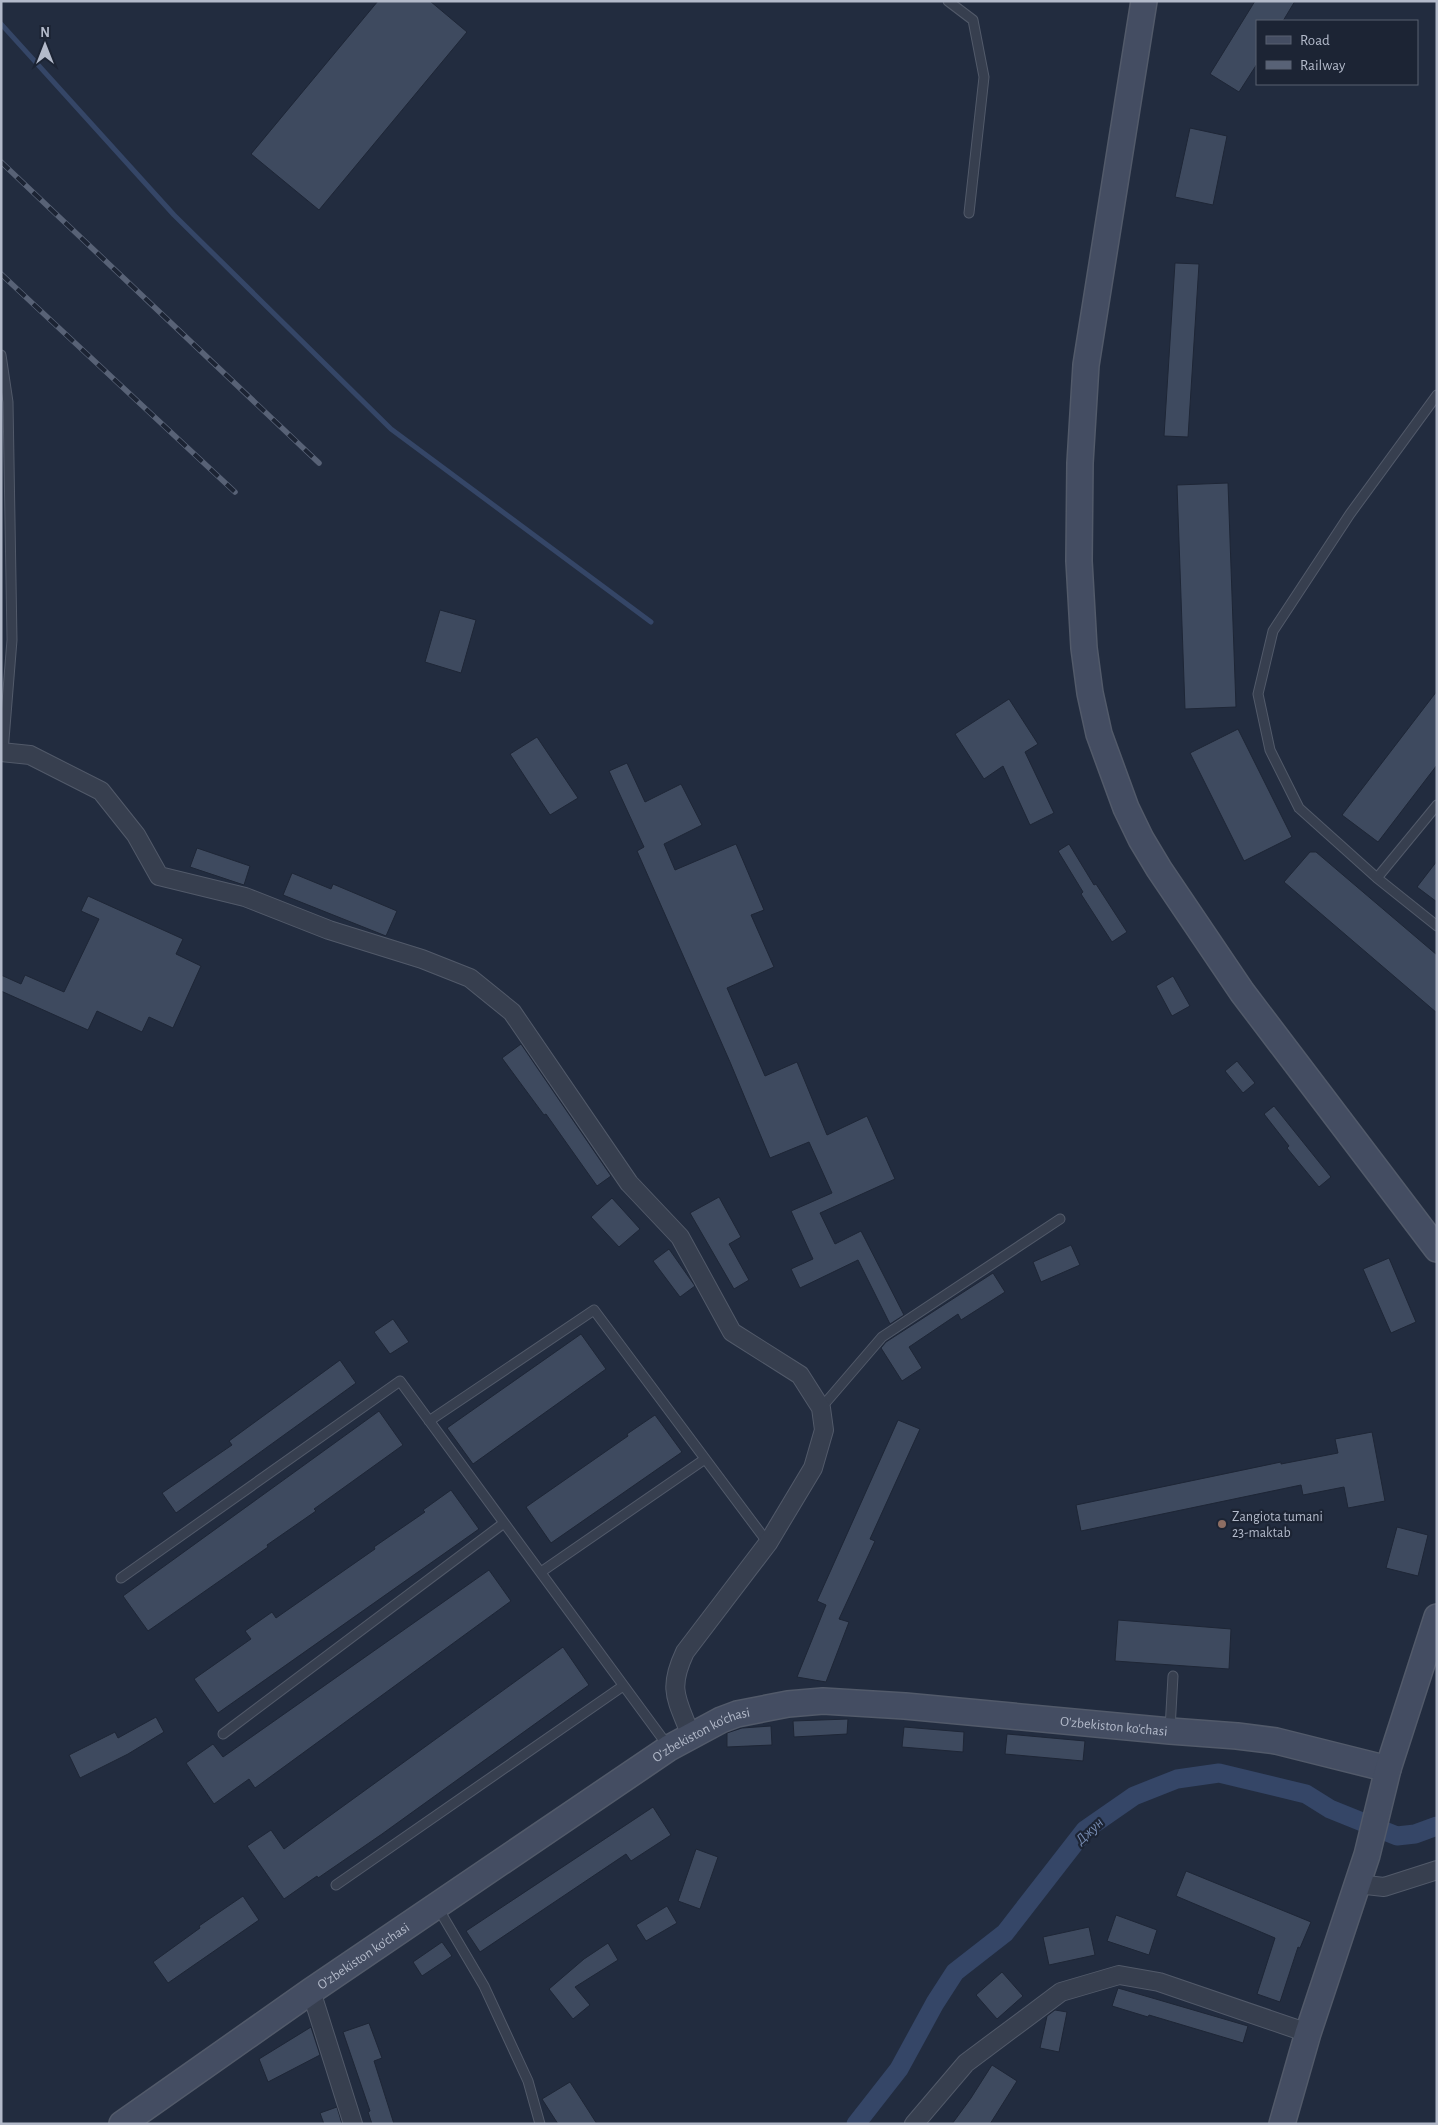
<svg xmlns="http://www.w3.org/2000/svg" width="1438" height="2125" font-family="'Alegreya Sans',sans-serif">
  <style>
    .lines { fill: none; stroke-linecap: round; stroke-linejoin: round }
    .stream { stroke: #354667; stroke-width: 5 }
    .canal { stroke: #354667; stroke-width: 19 }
    .building { fill: #3e4a5f; stroke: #1e2636 }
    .service-casing { stroke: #525a6a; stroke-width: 11 }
    .minor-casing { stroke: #525a6a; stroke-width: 20 }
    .secondary-casing { stroke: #525a6a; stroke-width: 28 }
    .service { stroke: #373f4f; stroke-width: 9 }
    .minor { stroke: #373f4f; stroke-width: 18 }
    .secondary { stroke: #444d62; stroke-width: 25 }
    .rail-casing { stroke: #586276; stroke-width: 5.5 }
    .rail { stroke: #1c2434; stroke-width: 4; stroke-dasharray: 11; stroke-linecap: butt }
    .education-dot { fill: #8d6e63; stroke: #1c2434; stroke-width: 2 }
    .labels { text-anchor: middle; stroke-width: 4.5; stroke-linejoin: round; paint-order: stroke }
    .poi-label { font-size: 14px; fill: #b3baca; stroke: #1c2434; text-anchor: start }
    .street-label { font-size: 14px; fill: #b3baca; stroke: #1c2434 }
    .water-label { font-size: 15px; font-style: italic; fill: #788db3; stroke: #1c2434 }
  </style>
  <rect width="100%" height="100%" fill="#222c3f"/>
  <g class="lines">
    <!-- stream -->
    <path class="stream" d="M1 24 174 215 391 429 651 622"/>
    <!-- canal -->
    <path class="canal" d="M856 2124 899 2069 935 2003 955 1972 1005 1933 1085 1830 1134 1796 1177 1779 1219 1773 1306 1794 1330 1809 1397 1836 1415 1834 1437 1826"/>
  </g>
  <!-- building -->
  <path class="building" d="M378 1H430L467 32 319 210 251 154Z
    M1255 1H1295L1283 21H1257V64L1239 92 1210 74Z
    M1190 128 1227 136 1213 205 1175 197Z
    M1175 263 1199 264 1188 437 1164 436Z
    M1228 483 1236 707 1185 709 1177 485Z
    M440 610 476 620 461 673 425 662Z
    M1437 691V765L1378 842 1342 815Z
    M1009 699 1038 744 1025 752 1054 813 1030 825 1003 766 984 779 955 734Z
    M1238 729 1292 837 1244 861 1190 753Z
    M537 737 578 798 550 815 510 754Z
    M627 763 645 802 681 784 702 825 664 844 675 870 736 844 764 910 751 915 774 967 727 988 765 1076 797 1062 827 1135 867 1116 895 1179 820 1213 835 1244 861 1231 904 1315 890 1324 858 1260 800 1288 791 1269 813 1259 791 1211 832 1193 809 1142 770 1158 730 1062 637 851 644 847 609 771Z
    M1069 844 1094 885 1096 884 1127 932 1112 942 1081 894 1083 892 1058 851Z
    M197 848 250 866 244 885 190 867Z
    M1310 852H1316L1437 955V1013L1284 882Z
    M1437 861V902L1417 887Z
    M292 873 331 889 333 884 397 911 386 936 283 895Z
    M88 896 183 939 176 954 201 966 173 1028 149 1017 142 1032 97 1011 88 1030 1 991V975L21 984 25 975 64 992 99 919 81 911Z
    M1173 976 1190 1006 1172 1016 1156 986Z
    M521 1044 611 1176 597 1186 546 1114 544 1115 502 1058Z
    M1237 1061 1255 1083 1243 1093 1225 1071Z
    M1274 1106 1331 1177 1319 1187 1287 1148 1289 1146 1264 1114Z
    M719 1197 741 1237 729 1244 749 1280 734 1289 690 1213Z
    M612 1198 640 1229 619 1247 591 1217Z
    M1071 1245 1080 1265 1041 1282 1033 1262Z
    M669 1249 695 1286 680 1297 653 1261Z
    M1389 1258 1416 1322 1391 1333 1363 1269Z
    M993 1273 1005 1292 961 1320 958 1314 909 1347 922 1368 902 1381 881 1348 886 1342Z
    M393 1319 409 1342 390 1354 374 1332Z
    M581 1334 606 1369 473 1464 447 1428Z
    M340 1360 356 1383 176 1513 162 1493 232 1445 229 1441Z
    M379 1411 403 1445 314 1509 316 1511 267 1545 268 1547 148 1631 123 1596Z
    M655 1415 682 1452 551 1543 526 1507 628 1436 627 1434Z
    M898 1420 920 1429 870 1539 875 1541 839 1619 849 1622 826 1682 797 1677 826 1605 817 1601Z
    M1372 1432 1385 1501 1348 1508 1344 1487 1303 1495 1301 1485 1081 1531 1076 1505 1281 1462V1464L1338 1453 1335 1439Z
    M451 1490 479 1529 218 1713 194 1679 251 1639 245 1631 272 1612 276 1618 375 1549 374 1547 425 1512 423 1510Z
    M1397 1527 1428 1535 1418 1576 1386 1568Z
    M489 1570 511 1601 255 1788 249 1779 214 1804 186 1763 213 1744 223 1757Z
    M1118 1620 1231 1629 1229 1669 1115 1661Z
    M563 1647 589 1685 382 1834 318 1878 317 1876 284 1899 247 1846 271 1830 284 1849Z
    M156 1717 164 1732 128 1754 80 1778 69 1755 115 1732 118 1738Z
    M848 1719 847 1734 794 1737 793 1721Z
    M771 1726 772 1745 727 1747V1733L742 1728Z
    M904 1727 964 1732 963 1752 902 1747Z
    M1007 1734 1085 1741 1083 1761 1005 1754Z
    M653 1807 671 1835 631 1861 626 1854 480 1952 466 1931Z
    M696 1849 718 1857 700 1909 678 1901Z
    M1186 1871 1311 1922 1300 1948 1298 1947 1280 2002 1257 1994 1275 1938 1176 1896Z
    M243 1896 259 1920 168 1983 153 1962 200 1928 199 1926Z
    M667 1906 677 1923 646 1941 636 1925Z
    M1116 1915 1157 1930 1149 1955 1107 1941Z
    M1089 1927 1095 1955 1049 1965 1043 1937Z
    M442 1942 452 1956 422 1976 413 1962Z
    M608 1943 618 1960 575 1987 590 2005 573 2019 549 1989 584 1959Z
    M1002 1972 1023 1996 997 2019 976 1995Z
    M1118 1988 1248 2026 1243 2043 1149 2015 1148 2017 1112 2006Z
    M1055 2010 1067 2012 1059 2052 1040 2048 1047 2016Z
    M369 2023 382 2058 374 2061 394 2124H372L368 2112 370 2111 343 2032Z
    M311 2027 320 2055 268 2082 259 2059Z
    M992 2065 1017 2081 990 2124H952L971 2098Z
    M570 2082 597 2124H558L542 2099Z
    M337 2107 342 2124H324L320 2113Z"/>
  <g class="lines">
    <defs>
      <path id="service" d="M948 1 973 20 984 77 969 213
        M1 355 8 402 12 640 3 752
        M1437 395 1350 514 1273 631 1258 694 1270 750 1299 808 1377 878 1437 926
        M1377 878 1437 805
        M821 1408 882 1337 1060 1219
        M429 1421 594 1310 768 1543
        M541 1572 705 1459
        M121 1578 400 1381 668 1746
        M1170 1729 1173 1676
        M223 1734 504 1523
        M336 1885 623 1686
        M438 1908 484 1986 528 2081 540 2124"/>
      <path id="minor" d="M1 752 30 755 101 791 136 835 159 876 245 897 329 930 422 959 470 978 512 1012 629 1183 680 1237 732 1332 800 1375 821 1408 824 1430 813 1468 768 1543 685 1652C667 1690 677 1699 691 1736
        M1357 1884 1384 1887 1437 1870
        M311 1991 353 2124
        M914 2124 966 2063 1061 1992 1119 1975 1159 1982 1308 2033"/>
      <g id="secondary">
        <path d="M1144 1 1086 365 1080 463 1079 561 1084 648 1090 693 1099 734 1126 808 1141 839 1159 869 1242 992 1437 1249"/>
        <path id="s1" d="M122 2124 311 1991 669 1748 721 1720 737 1714 788 1704 823 1701 905 1706 1170 1731 1237 1736 1276 1741 1388 1769"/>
        <path d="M1282 2124 1308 2033 1367 1855 1388 1769 1437 1617"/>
      </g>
    </defs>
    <!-- service casing -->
    <use href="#service" class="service-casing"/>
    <!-- minor casing -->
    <use href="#minor" class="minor-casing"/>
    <!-- secondary casing -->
    <use href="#secondary" class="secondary-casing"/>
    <!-- service -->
    <use href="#service" class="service"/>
    <!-- minor -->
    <use href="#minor" class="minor"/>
    <!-- secondary -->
    <use href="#secondary" class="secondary"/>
    <defs>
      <path id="rail" d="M1 162 319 463
        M1 274 235 492"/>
    </defs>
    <!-- rail casing -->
    <use href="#rail" class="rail-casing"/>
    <!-- rail -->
    <use href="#rail" class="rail"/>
  </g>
  <!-- markers -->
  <circle class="education-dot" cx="1222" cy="1524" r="5"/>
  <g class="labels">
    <!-- poi labels -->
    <g class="poi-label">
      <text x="1232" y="1521">Zangiota tumani<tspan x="1232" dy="16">23-maktab</tspan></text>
    </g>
    <!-- street labels -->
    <g class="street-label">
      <text dy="5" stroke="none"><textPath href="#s1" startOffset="1119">O'zbekiston ko'chasi</textPath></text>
      <text dy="5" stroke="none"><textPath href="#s1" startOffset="699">O'zbekiston ko'chasi</textPath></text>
      <text dy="5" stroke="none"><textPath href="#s1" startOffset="294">O'zbekiston ko'chasi</textPath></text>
    </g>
    <!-- water labels -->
    <g class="water-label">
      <text transform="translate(1089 1831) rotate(-43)" y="5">Джун</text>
    </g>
  </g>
  <!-- border -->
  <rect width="1438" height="2125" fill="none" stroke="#b3baca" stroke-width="5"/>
  <!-- legend -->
  <rect x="1256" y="20" width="162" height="65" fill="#1c2434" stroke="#586070"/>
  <rect x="1266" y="36" width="25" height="8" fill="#444d62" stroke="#586070"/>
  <text x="1300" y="45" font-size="15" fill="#b3baca">Road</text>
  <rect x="1266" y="61" width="25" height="8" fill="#586276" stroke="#586070"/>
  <text x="1300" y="70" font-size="15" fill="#b3baca">Railway</text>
  <!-- north arrow -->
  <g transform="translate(45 45)" stroke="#1c2434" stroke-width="4" paint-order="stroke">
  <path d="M0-4L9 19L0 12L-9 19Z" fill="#b3baca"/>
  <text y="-8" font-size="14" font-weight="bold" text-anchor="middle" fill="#b3baca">N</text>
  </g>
</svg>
